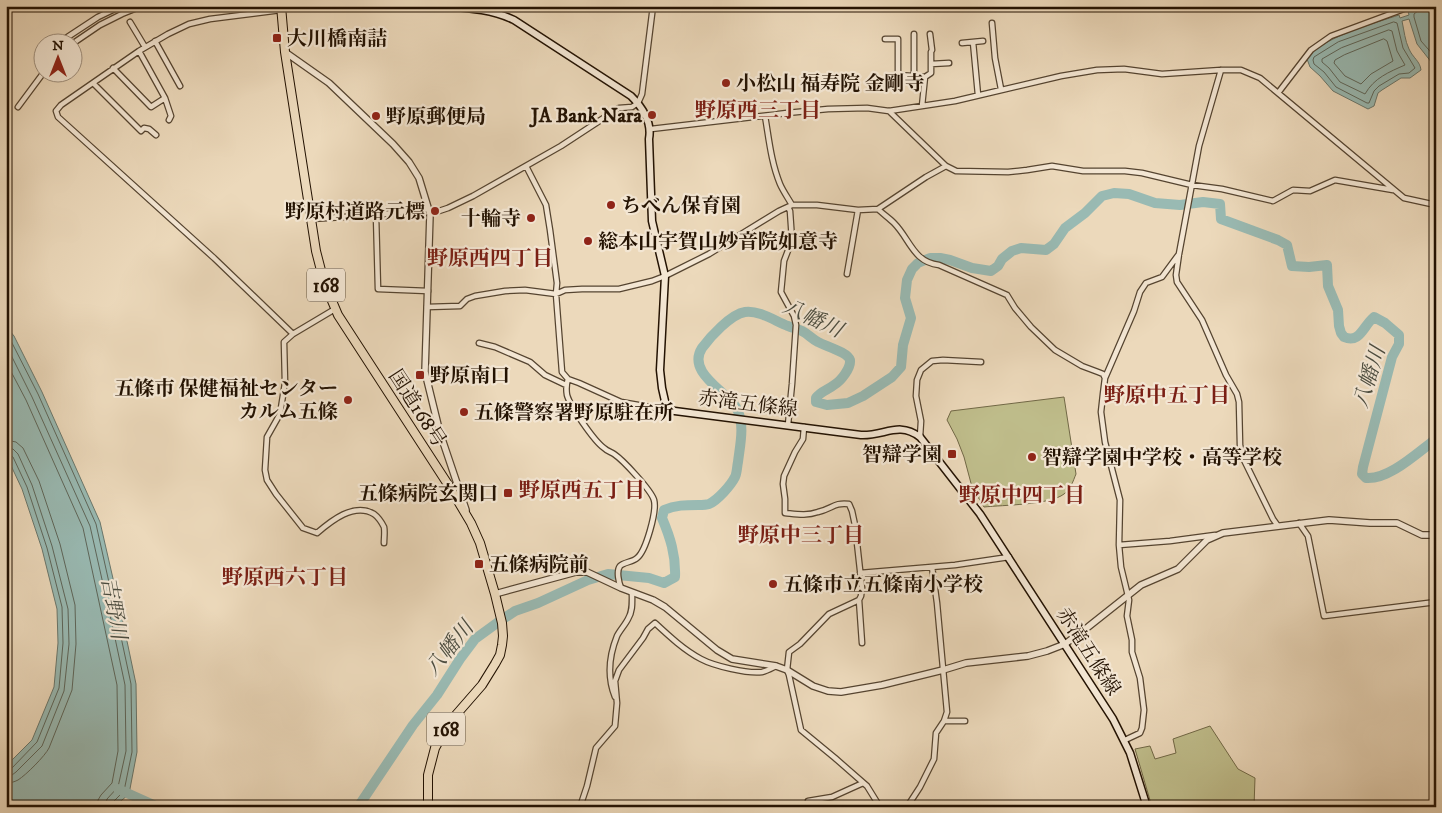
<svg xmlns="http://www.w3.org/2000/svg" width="1442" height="813" font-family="'IM FELL DW Pica','Noto Serif JP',serif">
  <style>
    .green { fill: #bfbd8b; stroke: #716846 }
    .water { fill: #99bab3; stroke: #6a776c }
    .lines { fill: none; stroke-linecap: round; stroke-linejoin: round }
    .shore { stroke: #5e665a; stroke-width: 1 }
    .river { stroke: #99bab3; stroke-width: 10 }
    .minor-casing { stroke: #554430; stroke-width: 7 }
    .tertiary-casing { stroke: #554430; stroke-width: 8 }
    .secondary-casing { stroke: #231202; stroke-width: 9 }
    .trunk-casing { stroke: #231202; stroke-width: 10 }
    .minor { stroke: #f3e6d3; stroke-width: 4.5 }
    .tertiary { stroke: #f3e6d3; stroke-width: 5.5 }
    .secondary { stroke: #f3e6d3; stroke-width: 6 }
    .trunk { stroke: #ecd9bb; stroke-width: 8 }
    .poi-dot { fill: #8f2418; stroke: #f3e6d3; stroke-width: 2 }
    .labels { text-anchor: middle; stroke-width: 4.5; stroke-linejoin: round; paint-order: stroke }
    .shield { fill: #f3e6d3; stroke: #615241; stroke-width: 1 }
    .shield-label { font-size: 19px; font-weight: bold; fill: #231202 }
    .poi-label { font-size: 20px; font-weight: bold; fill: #231202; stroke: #f3e6d3; text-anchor: start }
    .street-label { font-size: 20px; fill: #231202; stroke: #f3e6d3 }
    .neighbourhood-label { font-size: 21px; font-weight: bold; fill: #7a1f14; stroke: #f3e6d3 }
    .water-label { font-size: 21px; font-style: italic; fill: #4c4d40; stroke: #f3e6d3 }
  </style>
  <rect width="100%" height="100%" fill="#ecd9bb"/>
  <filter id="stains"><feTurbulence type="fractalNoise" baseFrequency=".004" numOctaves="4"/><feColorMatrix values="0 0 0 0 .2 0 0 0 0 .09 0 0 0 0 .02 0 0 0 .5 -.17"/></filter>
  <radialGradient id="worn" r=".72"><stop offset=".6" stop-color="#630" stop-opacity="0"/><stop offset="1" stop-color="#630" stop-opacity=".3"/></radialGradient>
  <!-- green -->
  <path class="green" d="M1064 397 1076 474C1073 481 1071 489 1064 494 1050 505 1003 505 984 507L972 487 964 457 957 439 947 420 951 411Z
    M1210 726 1238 769 1255 778 1254 807H1152L1135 749 1150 746 1155 759 1176 753 1173 739Z"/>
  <!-- water -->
  <path class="water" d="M1421 6H1436V63H1432L1417 44 1409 19 1402 21C1404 30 1405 41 1409 49 1413 58 1420 61 1421 70L1410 78H1401L1382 90 1378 93 1374 106 1368 109 1333 91 1320 76 1310 67 1307 59C1317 39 1378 22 1399 15L1400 18 1409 15 1408 11Z
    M6 326 14 336 42 392 100 522 123 622 136 684 137 752 129 794 114 807H6V766L32 740 54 687 58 643 57 609 42 549 22 489 6 455Z"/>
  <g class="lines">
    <!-- shore -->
    <path class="shore" d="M1420 6 1419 10 1414 14V17L1421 41 1436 58
      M1394 22 1397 23 1403 48 1415 68 1409 73 1399 74 1379 86 1374 91 1369 103H1367L1336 87 1324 72 1314 64 1313 60 1314 57 1338 42Z
      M1389 30 1392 31 1397 51 1405 65C1389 72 1374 78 1365 94L1340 82 1329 68 1322 62V59L1341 48Z
      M1384 39 1387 41 1393 61 1371 74 1361 84 1345 76 1334 63 1335 60 1344 55Z
      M6 334 10 339 38 394 96 524 118 623 131 684 132 752 124 791 113 802 111 807
      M6 345 32 397 90 526 112 624 125 685 126 751 118 787 107 799 105 807
      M6 362 26 400 83 528 117 685 118 751 112 783 101 795 98 800V807
      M6 440 16 442 23 448 39 481 60 544 75 605 76 644 72 690 49 748C45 756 26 775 18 780 14 782 11 783 6 783
      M6 448 13 449 18 454 32 485 52 546 68 609 69 644 64 691 42 746 16 772 12 775H6
      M6 454 10 455 13 457 27 487 47 548 62 607 63 643 59 688 37 742 12 768 6 769"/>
    <!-- river -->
    <path class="river" d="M118 789 158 807
      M358 807 413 725 437 695 460 659 475 639 497 623 515 611 538 603 588 580 608 574 649 578 664 583 675 577C676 555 670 537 662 518L664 510C675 505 686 505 698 505 701 505 706 505 709 504 718 500 731 485 735 477 737 473 737 466 738 462 740 445 745 425 737 409 728 392 686 373 702 348 710 337 731 314 745 312 759 310 775 321 788 326 792 328 798 329 802 331 808 334 812 339 818 342 825 346 848 352 850 360 851 368 841 381 834 385 828 390 821 391 816 398V402L827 405 848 403 863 396 892 377 901 367 903 345 911 318 905 298 907 280 912 269 918 263 930 258H940L950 260 972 268 991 271 998 266 1002 259 1012 251 1021 248 1046 250 1054 244 1065 228 1085 213 1102 196 1114 193 1129 194 1155 203 1180 205 1203 202 1220 204 1221 219 1278 240 1287 245 1292 266 1309 267 1327 265 1328 286 1338 310 1339 326 1341 333 1344 337C1360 344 1363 326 1374 317L1385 323 1399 335V344L1392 357 1363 467 1362 474 1366 478C1389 480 1418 452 1436 439"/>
    <defs>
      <path id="minor" d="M281 10 210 19 189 24 168 34 139 51 61 105 56 111 58 117 214 258 293 334 335 309
        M130 22 145 47
        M992 23 995 58 1001 89
        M914 34V77
        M885 39H898V75L925 77
        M155 41 180 86
        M60 42 98 17 121 6
        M973 42 978 95
        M962 43 983 41
        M72 44 100 25 122 14 142 6
        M931 64 949 63
        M113 68 151 107 165 98 139 51
        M1221 70 1199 146 1179 254 1176 275 1177 282 1202 320 1226 375 1237 394 1239 402 1240 445 1243 458 1273 519 1278 526
        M93 83 141 131 144 128 149 129 156 135
        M1278 93 1311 50 1331 36 1412 6
        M165 98 171 116 169 120
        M922 106 925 77 931 73V52L932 50 930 34
        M18 107 44 72
        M889 111 946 166 956 171 1008 172 1027 170 1052 166 1083 171H1125L1142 173 1192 185 1222 189 1273 201 1293 190 1310 191 1335 180 1393 190
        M765 116C769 139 771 162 780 184 783 191 788 198 792 205
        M651 129 787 113 828 109 867 108 889 111 955 101 1061 76 1097 70 1124 69 1162 74 1221 70H1241L1260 78 1404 198 1436 205
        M526 166 546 205 550 230 557 283 556 294 562 372 568 379 579 383 621 402 667 410
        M788 207 790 211 792 240 784 261 781 292 794 316 796 325 792 384 788 425
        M878 209C883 214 889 218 894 223 910 239 913 262 939 265L1007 295 1015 308 1031 327 1055 350 1082 366 1098 372 1103 374 1105 378
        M430 214 448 208 473 196 561 146 619 108 632 107 638 103 642 94 653 6
        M376 215 378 289 428 291
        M311 219 376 215 428 209
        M847 274 858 210
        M427 307 460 306 467 299 475 296 505 291 525 290 556 294 565 290 582 289H619L652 281 665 276 709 254 779 211 792 205H817L858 210 878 209 926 177 946 166
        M293 334 284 342 285 383 280 414 267 437 265 470 267 480 276 494 303 528 317 533C331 521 354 502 374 514 378 517 382 523 384 527 385 532 384 538 384 543
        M479 343 495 347 530 362 545 375 566 385
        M568 379C566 385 566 389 567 395 570 406 594 441 604 448 607 451 611 452 614 454 623 460 651 490 654 500 657 511 646 551 637 558 633 562 624 562 620 566 616 571 619 583 621 588
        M804 427 803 439 795 452 784 476 783 484 785 499V513C796 514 807 516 818 512 832 509 834 502 849 504L852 511 855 525 862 588 861 596 859 600 829 614 800 644 789 652 787 670 789 675 801 730 835 758 867 786 880 807
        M920 437 921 421 916 396 917 380 921 370 932 361 943 360 981 362
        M1299 523 1308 536 1324 616 1436 602
        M1119 545 1170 541 1215 535
        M860 573 955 565 1009 557
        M859 600 862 643
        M615 697C607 677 609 656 617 636 620 630 625 625 628 619 633 611 632 602 632 593
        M944 721H965
        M1125 740 1140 733 1142 728 1144 710 1140 678 1132 652V640L1127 616 1129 600 1121 567 1119 545 1120 500 1105 442 1101 412 1103 394 1105 378 1134 311 1140 292 1146 283 1162 277 1179 254
        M808 801 832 797 863 783
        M580 807 587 786 596 748 615 726 617 703 615 681 619 670 643 638 648 629 655 623C669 636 684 650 701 659 714 666 748 674 762 672 767 671 772 668 776 666
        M907 807 920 787 934 759 936 733 944 721 947 712 937 603 932 567"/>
      <path id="tertiary" d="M285 52 329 83 393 144 409 162 419 178 430 214 425 372 440 433 466 510
        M495 594 576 572H587L621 588 653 600 665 607 717 650 732 659 776 666 787 670 813 686 828 691 841 692 882 685 943 670 966 663 1028 656 1047 651 1065 644 1088 627 1141 585 1178 569 1207 540 1223 533 1329 520 1370 523H1397L1422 535H1436"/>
      <path id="secondary" d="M442 6C467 8 491 9 514 20L631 96C643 108 652 123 649 139L652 221 665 276 660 370 662 388 667 410 861 435C885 436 898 421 920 437L980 514 1113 719 1130 753 1147 807"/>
      <path id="trunk" d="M281 6 285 52 311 219 316 251 324 282 338 315 449 486 471 523 480 543 495 594 502 623 503 636 502 645 500 655 495 664 482 685 448 724 435 748 428 775V802L430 807"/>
    </defs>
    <!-- minor casing -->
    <use href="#minor" class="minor-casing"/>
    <!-- tertiary casing -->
    <use href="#tertiary" class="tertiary-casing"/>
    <!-- secondary casing -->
    <use href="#secondary" class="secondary-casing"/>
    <!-- trunk casing -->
    <use href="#trunk" class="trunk-casing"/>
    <!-- minor -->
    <use href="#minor" class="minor"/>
    <!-- tertiary -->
    <use href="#tertiary" class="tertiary"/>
    <!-- secondary -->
    <use href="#secondary" class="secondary"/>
    <!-- trunk -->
    <use href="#trunk" class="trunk"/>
  </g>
  <!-- markers -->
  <g class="poi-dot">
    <rect x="272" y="33" width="10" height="10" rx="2.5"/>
    <circle cx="726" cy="83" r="5"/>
    <circle cx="652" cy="115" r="5"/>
    <circle cx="376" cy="116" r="5"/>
    <circle cx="611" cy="205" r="5"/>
    <circle cx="435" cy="211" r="5"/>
    <circle cx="531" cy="218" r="5"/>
    <circle cx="588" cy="241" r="5"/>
    <rect x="415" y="370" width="10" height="10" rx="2.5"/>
    <circle cx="348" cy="400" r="5"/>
    <circle cx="464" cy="412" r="5"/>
    <rect x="947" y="449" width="10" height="10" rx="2.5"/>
    <circle cx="1032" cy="457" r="5"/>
    <rect x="503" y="488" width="10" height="10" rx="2.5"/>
    <rect x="474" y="559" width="10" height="10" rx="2.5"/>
    <circle cx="773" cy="584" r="5"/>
  </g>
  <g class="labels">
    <!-- shield labels -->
    <g class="shield">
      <rect x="307" y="268.5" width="38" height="33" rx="4"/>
      <rect x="427" y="712.5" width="38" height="33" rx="4"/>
    </g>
    <g class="shield-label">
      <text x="326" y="292">168</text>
      <text x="446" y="736">168</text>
    </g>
    <!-- poi labels -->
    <g class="poi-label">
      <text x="287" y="45">大川橋南詰</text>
      <text x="736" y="90">小松山 福寿院 金剛寺</text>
      <text x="642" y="122" text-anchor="end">JA Bank Nara</text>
      <text x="386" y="123">野原郵便局</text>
      <text x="621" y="212">ちべん保育園</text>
      <text x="425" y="218" text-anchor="end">野原村道路元標</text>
      <text x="521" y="225" text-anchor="end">十輪寺</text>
      <text x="598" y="248">総本山宇賀山妙音院如意寺</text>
      <text x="430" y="382">野原南口</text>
      <text x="338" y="395" text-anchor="end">五條市 保健福祉センター<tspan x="338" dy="23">カルム五條</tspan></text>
      <text x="474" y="419">五條警察署野原駐在所</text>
      <text x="942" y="461" text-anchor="end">智辯学園</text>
      <text x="1042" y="464">智辯学園中学校・高等学校</text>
      <text x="498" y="500" text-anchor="end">五條病院玄関口</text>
      <text x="489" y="571">五條病院前</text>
      <text x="783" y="591">五條市立五條南小学校</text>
    </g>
    <!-- street labels -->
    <g class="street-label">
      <text transform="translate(748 403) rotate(7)" y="7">赤滝五條線</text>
      <text transform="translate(418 408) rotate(57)" y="7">国道168号</text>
      <text transform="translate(1089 651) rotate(57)" y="7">赤滝五條線</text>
    </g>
    <!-- neighbourhood labels -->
    <g class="neighbourhood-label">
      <text x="758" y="117">野原西三丁目</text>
      <text x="490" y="265">野原西四丁目</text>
      <text x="1167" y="402">野原中五丁目</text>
      <text x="582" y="497">野原西五丁目</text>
      <text x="1022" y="502">野原中四丁目</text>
      <text x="801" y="542">野原中三丁目</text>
      <text x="285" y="584">野原西六丁目</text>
    </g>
    <!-- water labels -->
    <g class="water-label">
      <text transform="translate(813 318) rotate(25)" y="7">八幡川</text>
      <text transform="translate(1369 377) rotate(-73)" y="7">八幡川</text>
      <text transform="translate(114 608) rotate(80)" y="7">吉野川</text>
      <text transform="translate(449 648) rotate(-51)" y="7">八幡川</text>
    </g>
  </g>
  <!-- margin -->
  <rect width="1442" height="813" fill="none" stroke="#ecd9bb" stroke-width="25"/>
  <rect x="8" y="8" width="1427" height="798" fill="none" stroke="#231202" stroke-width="2.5"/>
  <rect x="12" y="12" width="1417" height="788" fill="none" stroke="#231202"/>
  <!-- north arrow -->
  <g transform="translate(58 58)"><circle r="24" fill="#f3e6d3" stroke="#a0917f"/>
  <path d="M0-4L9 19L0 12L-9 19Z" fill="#8f2418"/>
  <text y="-8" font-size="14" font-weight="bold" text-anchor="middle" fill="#231202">N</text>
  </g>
  <rect width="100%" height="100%" filter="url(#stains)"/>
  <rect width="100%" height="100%" fill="url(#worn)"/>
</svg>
